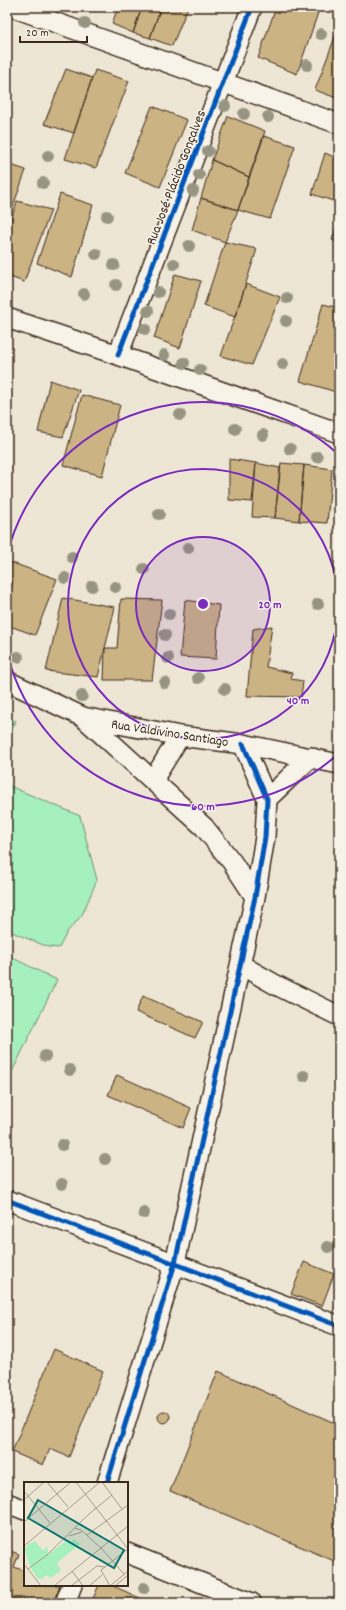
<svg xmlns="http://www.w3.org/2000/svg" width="346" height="1610" font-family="Dekko,sans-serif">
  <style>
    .green { fill: #a6f0be; stroke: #708d6e }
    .building { fill: #cbb383; stroke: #3b2a1e }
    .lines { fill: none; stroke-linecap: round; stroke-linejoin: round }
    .street-casing { stroke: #3b2a1e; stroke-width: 22 }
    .street { stroke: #f7f3e8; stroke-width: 19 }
    .cycleway-casing { stroke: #f7f3e8; stroke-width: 8 }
    .cycleway { stroke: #0057b8; stroke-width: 5 }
    .tree { fill: #979582 }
    .ring { fill: none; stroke: #7b2cbf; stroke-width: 2 }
    .labels { text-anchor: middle; stroke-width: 3; stroke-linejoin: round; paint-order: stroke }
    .street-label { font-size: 14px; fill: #3b2a1e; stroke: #f7f3e8 }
    .inset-road { fill: none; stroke: #a69b8b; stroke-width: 1 }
    .view { fill: #0f766e; fill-opacity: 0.15; stroke: #0f766e; stroke-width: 2 }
    .inset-edge { fill: none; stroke: #3b2a1e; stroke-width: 2 }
    .centre { fill: #7b2cbf; stroke: #f7f3e8; stroke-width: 2 }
    .ring-label { font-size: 12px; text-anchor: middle; font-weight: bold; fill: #7b2cbf; stroke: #f7f3e8; stroke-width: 3; stroke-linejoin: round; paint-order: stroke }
  </style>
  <rect width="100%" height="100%" fill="#eee6d4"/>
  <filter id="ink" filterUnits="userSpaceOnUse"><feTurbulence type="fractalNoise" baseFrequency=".025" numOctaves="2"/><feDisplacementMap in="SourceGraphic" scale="8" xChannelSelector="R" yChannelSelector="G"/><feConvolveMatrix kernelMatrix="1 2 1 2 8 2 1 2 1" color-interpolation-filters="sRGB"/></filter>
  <g filter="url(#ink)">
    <!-- green -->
    <path class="green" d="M7 718 16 721 7 740Z
      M7 785 80 816 97 880 82 915 67 932 59 948 48 947 7 930Z
      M7 955 57 980 7 1082Z"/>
    <!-- building -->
    <path class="building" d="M118 7H142L133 33 112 24Z
      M142 7H161L150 38 133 33Z
      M161 7H188L172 46 150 38Z
      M276 7H320L297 74 258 58Z
      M338 29 339 30V99L315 90Z
      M66 69 92 78 74 133 44 124Z
      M95 70 129 81 96 168 65 159Z
      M152 106 187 120 160 187 125 173Z
      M228 116 265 131 249 177 212 160Z
      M264 136 295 146 270 219 238 210Z
      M325 153 339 159V203L312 194Z
      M212 160 249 177 238 210 201 198Z
      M7 164 26 170 7 223Z
      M60 194 93 205 72 277 37 263Z
      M201 198 238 210 225 242 192 230Z
      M17 201 51 210 24 282 7 276V233Z
      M339 219V243L332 240Z
      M225 242 257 249 235 317 204 306Z
      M175 274 201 281 180 348 154 338Z
      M246 284 280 297 252 365 221 356Z
      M323 304 339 308V381L336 392 300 381Z
      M50 380 79 390 63 437 38 432Z
      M82 395 120 405 102 476 63 465Z
      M229 459 256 463 252 502 229 500Z
      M256 463 280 468 275 518 252 517Z
      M281 463 304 465 299 521 275 518Z
      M304 465 332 469 327 523 299 521Z
      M339 549V563L336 562Z
      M7 561 57 579 35 635 7 625V599L13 582 7 580Z
      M63 598 115 607 98 677 46 671Z
      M121 599 162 600 152 680H104L105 648H117Z
      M185 600 219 605 216 659 180 657Z
      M272 626 266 667 292 673 291 679 303 681 301 697 247 696 253 629Z
      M143 996 203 1022 195 1038 136 1012Z
      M117 1075 191 1108 183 1128 108 1095Z
      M304 1262 334 1274 322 1306 291 1294Z
      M339 1299V1310L335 1309Z
      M54 1349 103 1371 69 1457 50 1449 43 1465 12 1452Z
      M218 1371 339 1425V1563L170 1491Z
      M158 1417a6 6 0 1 1 12 0a6 6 0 1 1-12 0Z
      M7 1550 19 1554 14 1567 25 1571V1585H60L53 1603H7Z
      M99 1585H111L151 1603H91Z"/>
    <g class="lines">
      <defs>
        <path id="street" d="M12 7 339 124
          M7 318 118 355 339 433
          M118 355 252 7
          M7 681 83 717 180 736 243 744 339 764
          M84 718 204 827 232 862 255 897
          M153 780 180 736
          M267 799 311 757
          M241 965 276 985 339 1016
          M7 1200 339 1326
          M107 1483 175 1263 255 897 265 837 267 799 243 744
          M7 1503 25 1510
          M127 1553 252 1603
          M65 1603 72 1585"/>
      </defs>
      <!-- street casing -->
      <use href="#street" class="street-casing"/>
      <!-- street -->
      <use href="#street" class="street"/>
      <defs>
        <path id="cycleway" d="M118 355 252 7
          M7 1200 339 1326
          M107 1483 175 1263 255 897 265 837 267 799 243 744"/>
      </defs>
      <!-- cycleway casing -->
      <use href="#cycleway" class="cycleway-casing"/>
      <!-- cycleway -->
      <use href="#cycleway" class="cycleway"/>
    </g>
    <!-- trees -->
    <g class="tree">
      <circle cx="85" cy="23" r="6"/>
      <circle cx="321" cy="34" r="6"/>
      <circle cx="307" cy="65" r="6"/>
      <circle cx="225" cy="106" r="6"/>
      <circle cx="244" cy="114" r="6"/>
      <circle cx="268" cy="117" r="6"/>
      <circle cx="208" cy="151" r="6"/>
      <circle cx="48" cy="156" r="6"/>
      <circle cx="199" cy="175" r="6"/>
      <circle cx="43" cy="183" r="6"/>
      <circle cx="193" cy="191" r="6"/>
      <circle cx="107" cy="216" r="6"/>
      <circle cx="189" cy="246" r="6"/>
      <circle cx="96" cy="254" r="6"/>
      <circle cx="174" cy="264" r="6"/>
      <circle cx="114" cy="265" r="6"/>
      <circle cx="116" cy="285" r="6"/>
      <circle cx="158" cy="292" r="6"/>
      <circle cx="84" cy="294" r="6"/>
      <circle cx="287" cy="298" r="6"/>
      <circle cx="148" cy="311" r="6"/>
      <circle cx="286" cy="321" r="6"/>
      <circle cx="145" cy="329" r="6"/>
      <circle cx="164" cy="355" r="6"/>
      <circle cx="184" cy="363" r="6"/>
      <circle cx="283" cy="364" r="6"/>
      <circle cx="200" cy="370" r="6"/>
      <circle cx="180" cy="415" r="6"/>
      <circle cx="235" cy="429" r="6"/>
      <circle cx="263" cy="435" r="6"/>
      <circle cx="290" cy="449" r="6"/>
      <circle cx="317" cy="457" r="6"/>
      <circle cx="159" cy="514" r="6"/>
      <circle cx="188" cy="548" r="6"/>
      <circle cx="72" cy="557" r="6"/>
      <circle cx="144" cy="569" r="6"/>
      <circle cx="65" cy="578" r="6"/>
      <circle cx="92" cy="586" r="6"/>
      <circle cx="115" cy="587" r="6"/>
      <circle cx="318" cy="604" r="6"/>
      <circle cx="169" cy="614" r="6"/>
      <circle cx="165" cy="635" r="6"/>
      <circle cx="18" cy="657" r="6"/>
      <circle cx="168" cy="658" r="6"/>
      <circle cx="198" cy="678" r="6"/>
      <circle cx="165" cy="683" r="6"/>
      <circle cx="225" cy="689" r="6"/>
      <circle cx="82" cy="696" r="6"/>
      <circle cx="45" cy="1056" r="6"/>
      <circle cx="70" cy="1070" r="6"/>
      <circle cx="304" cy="1076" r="6"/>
      <circle cx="62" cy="1145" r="6"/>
      <circle cx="105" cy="1159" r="6"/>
      <circle cx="62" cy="1184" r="6"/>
      <circle cx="144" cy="1213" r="6"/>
      <circle cx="328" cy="1247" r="6"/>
      <circle cx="144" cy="1588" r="6"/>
    </g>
  </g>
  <!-- distance rings -->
  <circle cx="203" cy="604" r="67" fill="#7b2cbf" fill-opacity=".12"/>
  <g class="ring">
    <circle cx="203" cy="604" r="67"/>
    <circle cx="203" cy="604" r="135"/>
    <path d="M338 754A202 202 0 0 1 7 653M7 555A202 202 0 0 1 338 454"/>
  </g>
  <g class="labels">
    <!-- street labels -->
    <g class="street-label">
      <text transform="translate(175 177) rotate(-69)" y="5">Rua José Plácido Gonçalves</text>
      <text transform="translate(170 732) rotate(9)" y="5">Rua Valdivino Santiago</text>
    </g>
  </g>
  <!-- overview -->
  <g transform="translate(24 1482)">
    <rect width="104" height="104" fill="#eee6d4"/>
    <path d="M50 57 56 62 33 81 37 89 26 96 23 93 18 97 13 96 5 82 1 67 5 62 11 59 19 69 23 65 25 72 43 58 45 61Z" fill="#a6f0be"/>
    <path class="inset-road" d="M23 0 44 25M52 0 104 67M78 0 98 27M0 9 26 41M0 18 20 0M0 40 47 0M51 46 57 48 77 66 100 92M63 53 104 23M45 54 58 50M0 64 76 0M0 82 17 104M4 87 23 73 65 32 88 13M48 89 59 104M30 104 104 44M47 104 73 84 81 85M65 104 78 93M86 104 77 88 104 67M86 104 104 89M91 104 104 93"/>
    <path class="view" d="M14 18 100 68 90 86 4 36Z"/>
    <rect width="104" height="104" class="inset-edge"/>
  </g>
  <circle cx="203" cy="604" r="6" class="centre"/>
  <g class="ring-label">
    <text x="270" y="608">20 m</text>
    <text x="298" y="704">40 m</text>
    <text x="203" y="810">60 m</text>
  </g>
  <!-- margin -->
  <rect width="346" height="1610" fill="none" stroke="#f7f3e8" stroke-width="24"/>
  <rect x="12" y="12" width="322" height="1586" fill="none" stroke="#3b2a1e" stroke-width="1.5" filter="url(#ink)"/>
  <!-- scale -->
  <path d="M20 36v6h67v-6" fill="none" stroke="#3b2a1e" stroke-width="2"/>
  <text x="26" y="36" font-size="12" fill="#3b2a1e" stroke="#f7f3e8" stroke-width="3" paint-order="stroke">20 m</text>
</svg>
